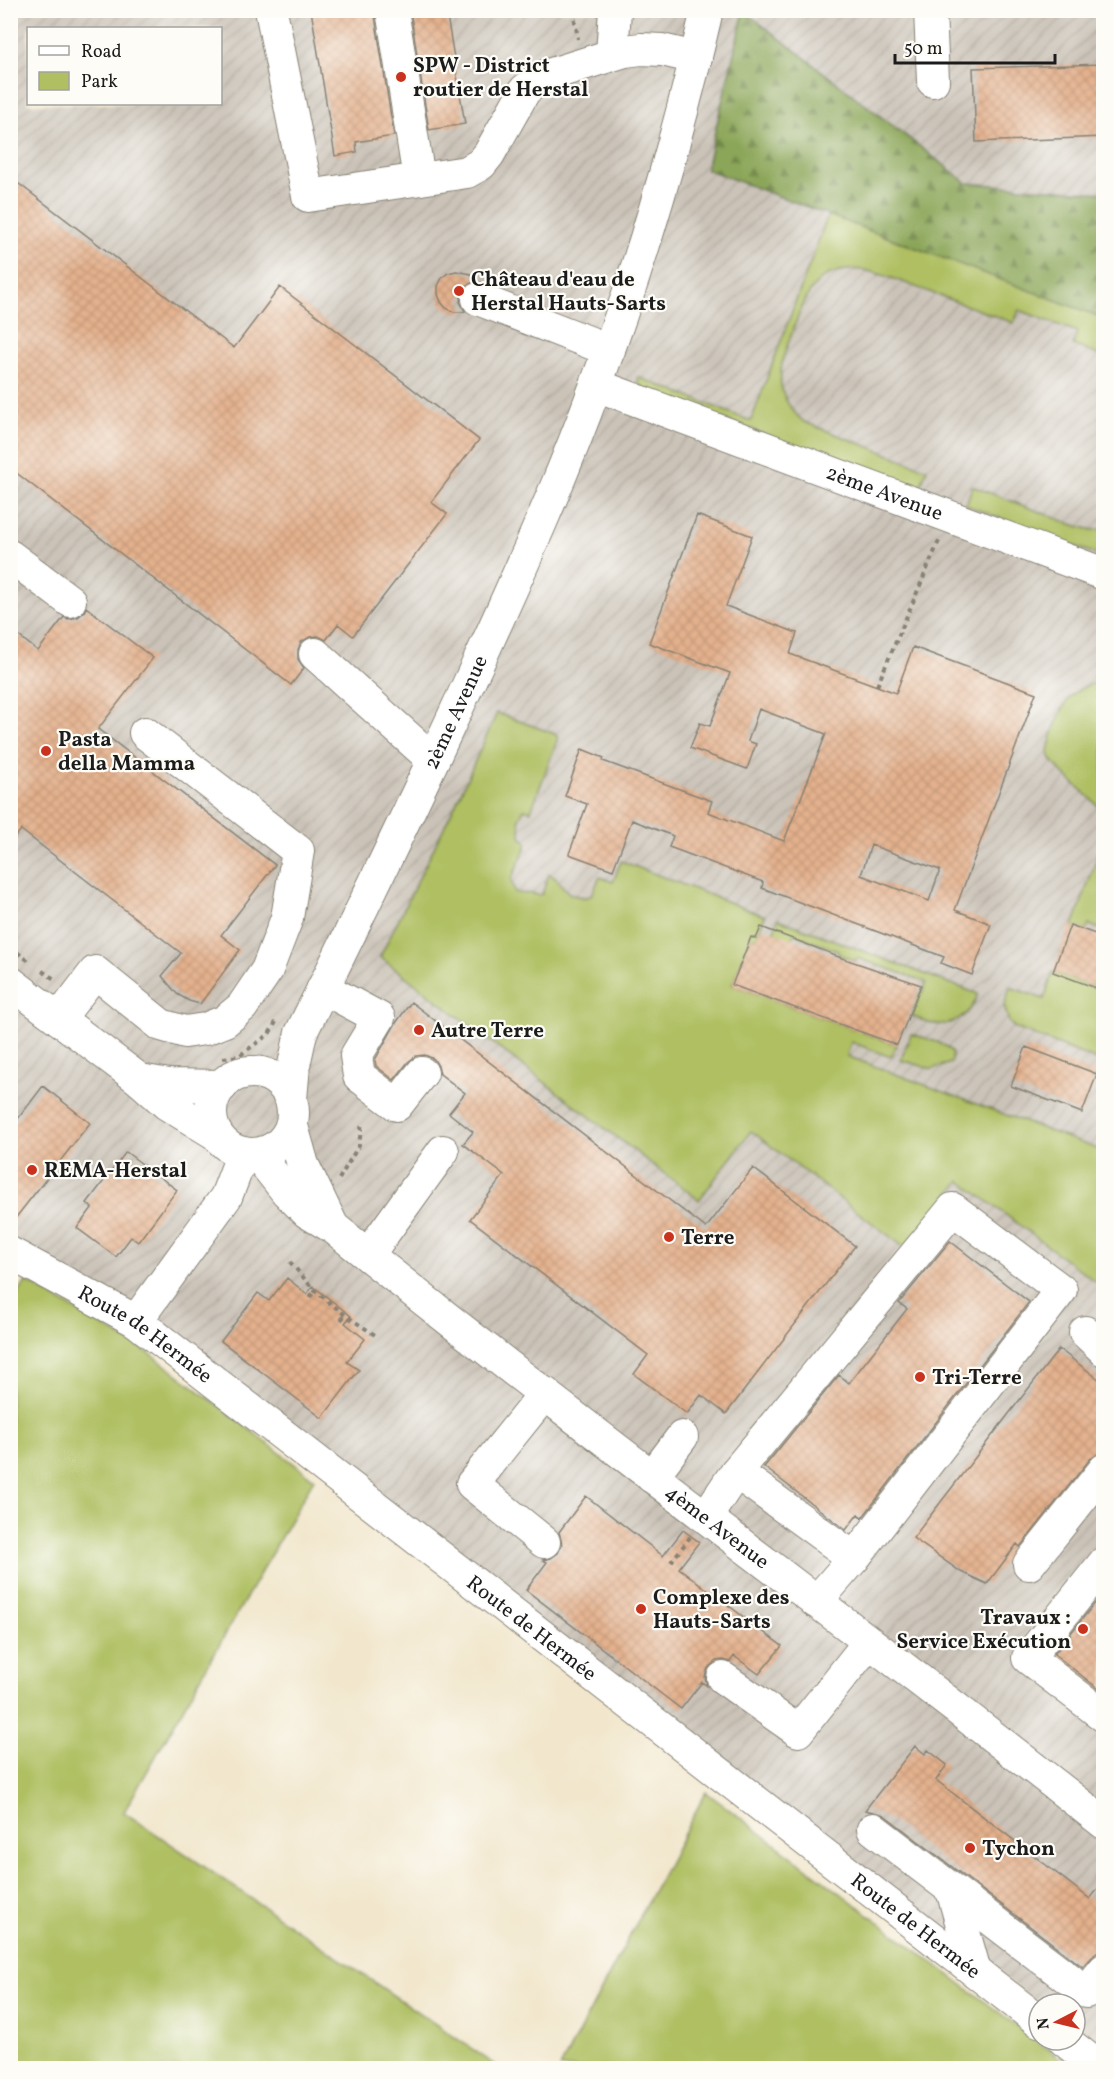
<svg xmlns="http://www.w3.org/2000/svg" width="1114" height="2079" font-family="Vollkorn,serif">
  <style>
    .industrial { fill: url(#industrial-furrows); fill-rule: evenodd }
    .green { fill: #afbf62; stroke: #666e3f; stroke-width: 1.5 }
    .forest { fill: url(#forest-firs); stroke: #54613a; stroke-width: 1.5 }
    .building { fill: url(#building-cross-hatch); fill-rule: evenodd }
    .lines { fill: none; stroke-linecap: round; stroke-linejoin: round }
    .minor-casing { stroke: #878274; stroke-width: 34 }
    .path { stroke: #878274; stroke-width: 4; stroke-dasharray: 4.5 4.5; stroke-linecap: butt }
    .minor { stroke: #fff; stroke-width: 32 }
    .poi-dot { fill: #c8321e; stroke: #fdfcf7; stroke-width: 2 }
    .labels { text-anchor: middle; stroke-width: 4.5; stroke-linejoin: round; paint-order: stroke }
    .poi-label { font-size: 21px; font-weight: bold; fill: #1c1c1c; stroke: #fdfcf7; text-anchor: start }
    .street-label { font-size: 21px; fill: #1c1c1c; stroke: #fdfcf7 }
  </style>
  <defs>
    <pattern id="industrial-furrows" width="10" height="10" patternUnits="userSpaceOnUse" patternTransform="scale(1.5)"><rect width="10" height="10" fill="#cbc3b8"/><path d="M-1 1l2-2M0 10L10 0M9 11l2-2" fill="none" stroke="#aea79e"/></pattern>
    <pattern id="forest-firs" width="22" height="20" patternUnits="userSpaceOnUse" patternTransform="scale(1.5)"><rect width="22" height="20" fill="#8ba658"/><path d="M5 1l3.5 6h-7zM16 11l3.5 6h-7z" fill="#718648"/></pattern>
    <pattern id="building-cross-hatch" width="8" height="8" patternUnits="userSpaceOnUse" patternTransform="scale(1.5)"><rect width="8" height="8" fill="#e4b18d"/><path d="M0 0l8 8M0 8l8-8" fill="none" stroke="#c39879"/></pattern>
  </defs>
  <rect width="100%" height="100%" fill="#fdfcf7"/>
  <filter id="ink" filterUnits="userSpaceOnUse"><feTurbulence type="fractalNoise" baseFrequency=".0167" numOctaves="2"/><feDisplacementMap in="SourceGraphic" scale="12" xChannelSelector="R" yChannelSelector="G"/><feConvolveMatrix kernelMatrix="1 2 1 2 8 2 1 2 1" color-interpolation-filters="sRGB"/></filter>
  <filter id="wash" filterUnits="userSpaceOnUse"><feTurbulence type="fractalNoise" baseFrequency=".008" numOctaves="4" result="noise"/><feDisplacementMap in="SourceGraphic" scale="24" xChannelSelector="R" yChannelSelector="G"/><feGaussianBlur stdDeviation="1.35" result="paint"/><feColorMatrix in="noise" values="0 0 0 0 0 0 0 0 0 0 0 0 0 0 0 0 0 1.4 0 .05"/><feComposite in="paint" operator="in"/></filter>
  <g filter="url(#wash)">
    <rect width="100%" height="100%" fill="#f2e7cd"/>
    <!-- industrial -->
    <path class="industrial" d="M10 11H1103V2054L1075 2032V2004H1039L171 1341 11 1253ZM28 28H220V104H28Z"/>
    <!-- green -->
    <path class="green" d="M828 215 1103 318V357L1073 345 1077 332 1019 310 1014 323C984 312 954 301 924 290 905 283 884 274 864 270 848 268 828 271 817 283 802 299 796 324 788 344 775 376 778 399 804 422L927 469 920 488 916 491 646 390 638 383V377L751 421Z
      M972 486 1074 525 1092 530 1103 529V557L966 505Z
      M1098 682 1104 683 1103 811C1090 795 1052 769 1048 752 1049 742 1053 733 1056 724 1066 699 1071 689 1098 682Z
      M497 713 555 734 558 738 531 811 524 809 519 819 521 837 526 841V847L511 880 515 892C522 896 530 891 538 895L542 894 549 874C567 882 559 897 588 897L592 894 600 877 613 882 621 861 765 916 756 939 751 937 732 985 897 1045 891 1057 851 1042 847 1056 1103 1151V1287L960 1181 905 1248 751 1131 699 1200 380 957 456 803Z
      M1103 841V930L1089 925 1086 931 1073 926Z
      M778 919 978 994C972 1013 955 1027 934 1024 927 1023 919 1019 912 1016L920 993H922L926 982 857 958 856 961 838 954V951L794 934 787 953 769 946Z
      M1053 972 1103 991V1074L1100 1073 1102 1062 1015 1028 1009 1022 1004 1006 1010 987 1044 999Z
      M911 1034C920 1037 949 1043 952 1053 952 1054 952 1062 951 1063L932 1069 901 1060Z
      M26 1281 151 1354 314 1479 124 1812 500 2068H11L10 1309Z
      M706 1792 1073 2068H560Z"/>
    <!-- forest -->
    <path class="forest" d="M744 11 967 183 1103 193V318L706 169Z"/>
    <g id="blocks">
      <!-- building -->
      <path class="building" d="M311 10H374L394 136 356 142 357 152 335 156Z
        M410 10H446L465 124 429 130Z
        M1104 64V137L976 142 973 68Z
        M10 177 234 348 280 287 479 440 431 502 447 514 353 636 338 624 326 640 318 636 310 637 301 642 298 650V659L304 668 291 685 10 468Z
        M456 271 471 274 477 281 467 285 462 292 460 302 465 311 462 312H454L446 308 441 302 438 294V286L442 278 448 273Z
        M697 515 752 536 726 606 797 633 790 654 896 693 913 647 1036 693 955 910 991 924 972 975 941 963 944 957 762 888 763 882 669 847 673 836 632 820 613 870 569 854 587 804 565 796 582 749 604 758 603 761 712 801 708 812 784 841 826 734 759 709 748 741 756 744 747 769 690 748 700 723 710 726 730 673 649 643ZM871 845 940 870 929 901 861 875Z
        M86 607 153 658 98 729 275 865 221 935 240 950 200 1004 189 1001 177 994 162 976 181 953 21 830 10 843V629L38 651 64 617 68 619 78 617 84 612Z
        M1070 925 1104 937V991L1053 972Z
        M761 927 830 953V954L921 985 897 1045 732 985 751 937 756 939Z
        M411 1002 706 1228 753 1168 855 1246 726 1414 701 1395 687 1414 634 1374 648 1355 470 1219 504 1175 463 1144 473 1132 449 1113 465 1093 440 1074 438 1066 434 1059 425 1055 416 1056 408 1062 394 1080 376 1066 375 1060 396 1023Z
        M1026 1047 1097 1074 1082 1113 1011 1086Z
        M43 1086 90 1123 10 1225V1129Z
        M126 1152 177 1190 138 1242 131 1237 116 1257 77 1228 92 1208 87 1203Z
        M950 1241 1029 1302 862 1518 858 1514 846 1530 764 1467 839 1375 849 1383 907 1309 899 1303Z
        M287 1278 307 1294 313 1286 351 1316 345 1323 365 1339 347 1362 359 1370 322 1418 221 1341 258 1293 269 1301Z
        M1059 1349 1104 1383V1451L1090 1459 1020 1547 1017 1544 987 1584 961 1572 913 1538Z
        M586 1496 663 1556 683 1530 699 1542 679 1568 782 1646 759 1674 734 1656 730 1662 724 1660 716 1661 708 1668 705 1677 707 1686 702 1682 681 1709 526 1590 547 1562 543 1560 551 1558 558 1553 562 1544 559 1532Z
        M1095 1603 1104 1609V1693L1054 1654Z
        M915 1746 925 1754 928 1750 947 1765 936 1780 1090 1899 1104 1881V1944L1083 1967 884 1815 865 1810Z"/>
    </g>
  </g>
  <g filter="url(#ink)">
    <use href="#blocks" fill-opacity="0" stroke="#878274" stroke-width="1.5"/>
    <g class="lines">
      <defs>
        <g id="minor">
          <path d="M271 10 308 196 467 172 481 164 489 154 525 90 542 77 625 51 641 49 662 50 696 58"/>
          <path d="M392 10 419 179"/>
          <path d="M930 10 933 81"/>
          <path d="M612 54 615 10"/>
          <path d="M478 299 609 350"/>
          <path id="s1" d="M596 385 1104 574"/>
          <path d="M10 556 70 601"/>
          <path d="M315 654 433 760"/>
          <path d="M10 982 140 1080 167 1104 216 1134"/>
          <path d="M323 988 379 1018 356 1056 359 1076 397 1105 422 1073"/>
          <path d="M59 1019 95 972 161 1025 185 1032 205 1029 225 1021 242 1007 267 970 287 918 298 851 145 733"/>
          <circle cx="252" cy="1113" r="41"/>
          <path d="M140 1080 169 1085 222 1086"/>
          <path id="s2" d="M291 1099 294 1065 301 1033C364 906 426 777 485 648 525 560 564 473 597 382 642 262 678 136 707 10"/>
          <path d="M292 1126 303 1165 332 1225"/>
          <path id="s3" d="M257 1154 287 1192 307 1212 334 1228C586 1432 849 1622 1104 1823"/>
          <path id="s4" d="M10 1253 136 1321 1039 2021"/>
          <path d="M368 1255 443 1151"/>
          <path d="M136 1321 226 1197 243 1153"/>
          <path d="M1085 1332 1104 1350"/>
          <path d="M736 1472 854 1558"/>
          <path d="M652 1477 682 1437"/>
          <path d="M706 1517 736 1472 953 1209 1061 1290 854 1558 816 1602"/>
          <path d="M544 1542 472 1484 545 1393"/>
          <path d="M1104 1563 1028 1658 1104 1716"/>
          <path d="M1029 1564 1104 1470"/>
          <path d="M723 1678 798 1731 869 1642"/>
          <path d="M873 1829 1086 1992 1104 1970"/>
          <path d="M952 1890 975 1971"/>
          <path d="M1064 2040 1100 2068"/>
        </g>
      </defs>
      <!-- minor casing -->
      <use href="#minor" class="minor-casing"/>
      <!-- path -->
      <path class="path" d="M573 10 578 39
        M877 686 939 541
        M10 947 29 961
        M42 971 56 980
        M223 1058 239 1056 269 1034 276 1022
        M339 1179 359 1145 362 1122
        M290 1262 315 1291 345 1315 378 1337
        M310 1297 315 1291
        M341 1320 345 1315
        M671 1562 691 1536"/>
      <!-- minor -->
      <use href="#minor" class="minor"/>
    </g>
  </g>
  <!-- markers -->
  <g class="poi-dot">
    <circle cx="401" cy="77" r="6"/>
    <circle cx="459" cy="291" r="6"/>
    <circle cx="46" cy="751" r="6"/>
    <circle cx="419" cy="1030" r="6"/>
    <circle cx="32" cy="1170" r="6"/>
    <circle cx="669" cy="1237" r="6"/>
    <circle cx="920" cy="1377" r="6"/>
    <circle cx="641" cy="1609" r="6"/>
    <circle cx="1083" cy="1629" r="6"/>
    <circle cx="970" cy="1848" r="6"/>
  </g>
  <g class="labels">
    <!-- poi labels -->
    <g class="poi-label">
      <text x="413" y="72">SPW - District<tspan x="413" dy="24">routier de Herstal</tspan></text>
      <text x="471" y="286">Château d'eau de<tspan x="471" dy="24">Herstal Hauts-Sarts</tspan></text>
      <text x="58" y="746">Pasta<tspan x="58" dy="24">della Mamma</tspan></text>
      <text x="431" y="1037">Autre Terre</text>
      <text x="44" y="1177">REMA-Herstal</text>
      <text x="681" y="1244">Terre</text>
      <text x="932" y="1384">Tri-Terre</text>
      <text x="653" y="1604">Complexe des<tspan x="653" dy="24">Hauts-Sarts</tspan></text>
      <text x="1071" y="1624" text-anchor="end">Travaux :<tspan x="1071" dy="24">Service Exécution</tspan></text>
      <text x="982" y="1855">Tychon</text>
    </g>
    <!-- street labels -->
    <g class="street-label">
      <text dy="7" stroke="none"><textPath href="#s1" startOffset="308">2ème Avenue</textPath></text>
      <text dy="7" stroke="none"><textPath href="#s2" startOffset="423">2ème Avenue</textPath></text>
      <text dy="7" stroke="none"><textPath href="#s4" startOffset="158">Route de Hermée</textPath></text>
      <text dy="7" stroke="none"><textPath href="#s3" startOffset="594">4ème Avenue</textPath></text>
      <text dy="7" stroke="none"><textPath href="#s4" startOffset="644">Route de Hermée</textPath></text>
      <text dy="7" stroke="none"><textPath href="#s4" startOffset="1130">Route de Hermée</textPath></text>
    </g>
  </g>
  <!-- margin -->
  <rect width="1114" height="2079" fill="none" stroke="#fdfcf7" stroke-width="36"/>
  <!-- legend -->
  <rect x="27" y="27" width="195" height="78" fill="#fdfcf7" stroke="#a3a29f" stroke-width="1.5"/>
  <rect x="39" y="46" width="30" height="9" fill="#ffffff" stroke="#a3a29f" stroke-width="1.5"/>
  <text x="81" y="57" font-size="18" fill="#1c1c1c">Road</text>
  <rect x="39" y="72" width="30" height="18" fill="#afbf62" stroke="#a3a29f" stroke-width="1.5"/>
  <text x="81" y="87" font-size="18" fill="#1c1c1c">Park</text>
  <!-- north arrow -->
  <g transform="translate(1057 2022) rotate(263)"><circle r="28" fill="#fdfcf7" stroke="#a3a29f" stroke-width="1.5"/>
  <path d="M0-4.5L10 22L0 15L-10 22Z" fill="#c8321e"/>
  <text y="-9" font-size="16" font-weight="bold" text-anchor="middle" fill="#1c1c1c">N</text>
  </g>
  <!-- scale -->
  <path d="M895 54v9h160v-9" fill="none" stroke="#1c1c1c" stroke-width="3"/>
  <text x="904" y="54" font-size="18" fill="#1c1c1c" stroke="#fdfcf7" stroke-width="4.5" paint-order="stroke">50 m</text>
</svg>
